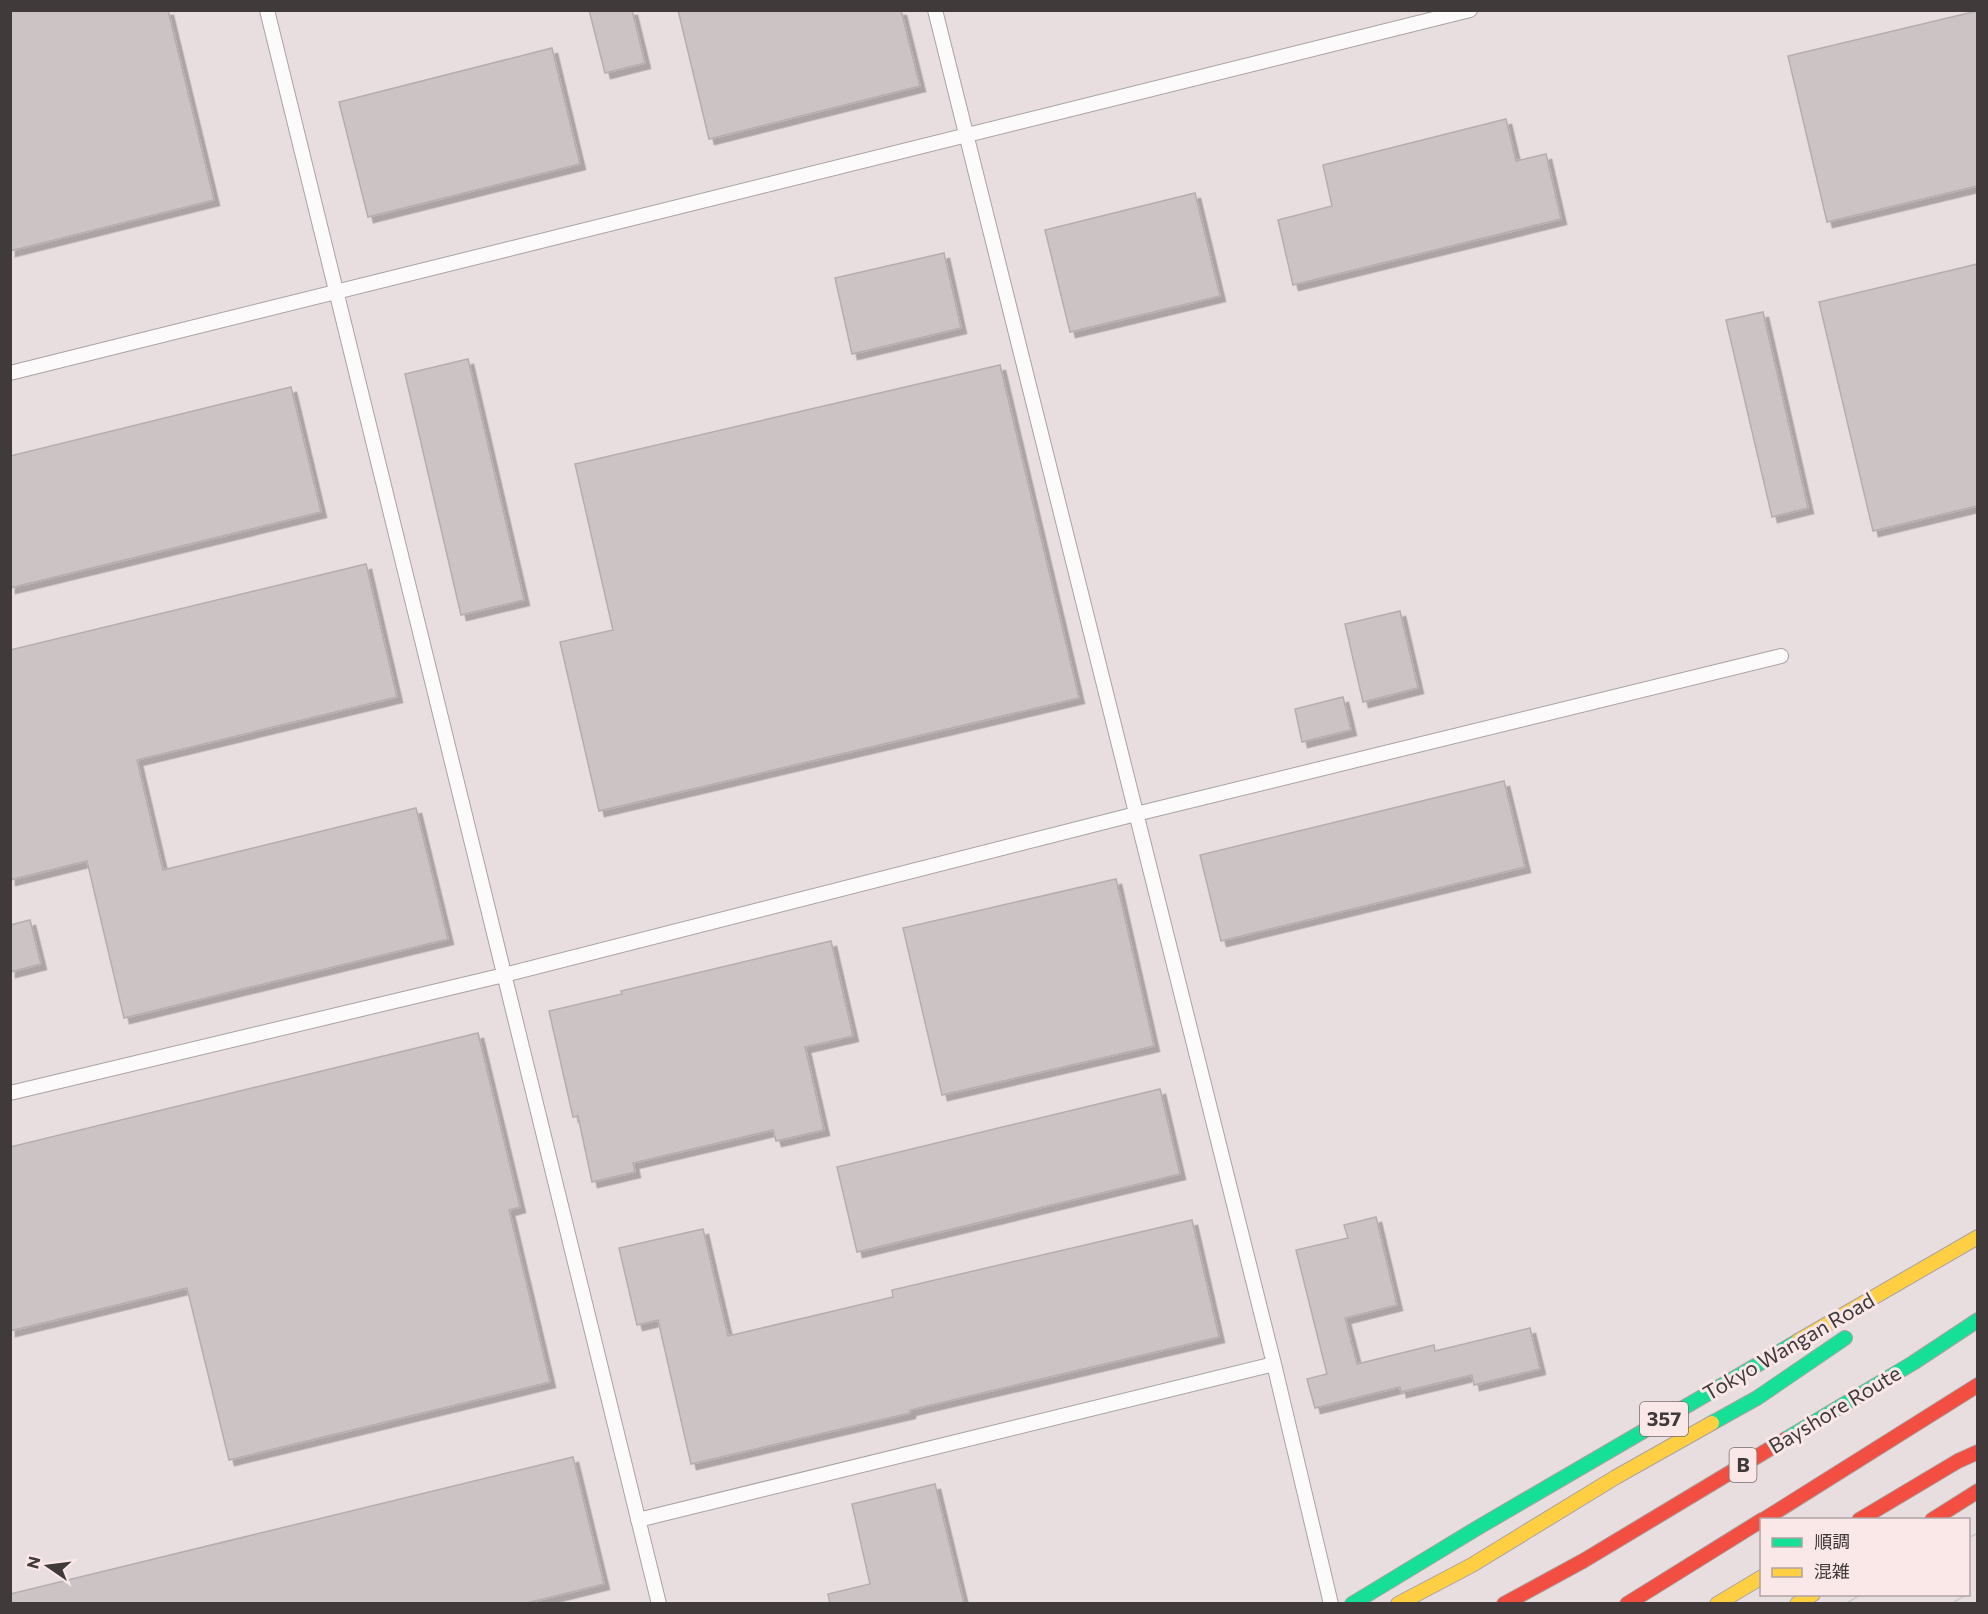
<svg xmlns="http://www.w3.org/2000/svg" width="1988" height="1614" font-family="Commissioner,'Noto Sans JP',sans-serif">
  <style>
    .building { fill: #ccc4c4; stroke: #b5adae; stroke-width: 1.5; filter: url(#shadow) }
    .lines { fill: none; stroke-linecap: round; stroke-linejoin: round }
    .lane-casing { stroke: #aaa2a2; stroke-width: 16 }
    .fast-casing { stroke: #aaa2a2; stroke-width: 16 }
    .slow-casing { stroke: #aaa2a2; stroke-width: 16 }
    .jam-casing { stroke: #aaa2a2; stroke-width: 16 }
    .lane { stroke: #fcfafa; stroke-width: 14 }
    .fast { stroke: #16e098; stroke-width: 14 }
    .slow { stroke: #ffcf43; stroke-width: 14 }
    .jam { stroke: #f24e42; stroke-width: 14 }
    .tram { stroke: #cecacb; stroke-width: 1.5 }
    .labels { text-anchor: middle; stroke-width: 6; stroke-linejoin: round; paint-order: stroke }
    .shield { fill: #fae7e8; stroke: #786e6e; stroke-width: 1.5 }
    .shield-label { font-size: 20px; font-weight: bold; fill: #413a3a }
    .street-label { font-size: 21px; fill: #413a3a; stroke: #fae7e8 }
  </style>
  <defs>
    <filter id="shadow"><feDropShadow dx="5.5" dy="5.5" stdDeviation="0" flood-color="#0004"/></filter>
  </defs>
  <rect width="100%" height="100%" fill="#e9dedf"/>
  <!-- building -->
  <path class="building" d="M10 10H168L214 200 10 251Z
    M589 10H632L645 63 605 73Z
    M678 10H901L920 86 709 139Z
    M1977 11V186L1827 222 1788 56Z
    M552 48 580 164 368 217 339 102Z
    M1506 119 1516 161 1546 154 1561 219 1293 285 1278 220 1332 206 1323 165Z
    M1195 193 1220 296 1070 332 1045 230Z
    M944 253 961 328 852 354 835 278Z
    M1977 264V506L1873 531 1819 302Z
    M1763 312 1808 508 1772 517 1726 320Z
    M468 359 524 600 461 615 405 374Z
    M1000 365 1079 698 599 811 560 642 613 630 575 464Z
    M291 387 321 512 10 588V456Z
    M366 564 397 697 137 760 163 870 416 808 448 939 124 1018 87 861 10 880V650Z
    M1400 611 1418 688 1363 702 1345 624Z
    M1343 697 1351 730 1302 742 1295 709Z
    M1504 781 1525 867 1221 941 1200 855Z
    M1116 879 1154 1046 942 1095 903 928Z
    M30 920 41 964 10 972V925Z
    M831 941 853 1036 805 1047 824 1130 776 1141 773 1130 633 1163 635 1172 592 1182 578 1116 573 1117 549 1011 622 994 621 991Z
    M478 1033 520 1207 509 1210 550 1382 229 1460 187 1288 10 1331V1147Z
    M1160 1089 1180 1174 857 1252 837 1167Z
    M1376 1217 1397 1305 1345 1318 1357 1364 1434 1345 1435 1351 1530 1328 1540 1369 1474 1385 1472 1375 1401 1392 1400 1387 1315 1408 1307 1379 1327 1374 1296 1250 1348 1238 1344 1225Z
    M1192 1220 1219 1337 910 1410V1413L691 1464 658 1320 637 1325 619 1248 703 1229 728 1336 893 1297 892 1290Z
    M573 1457 604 1584 523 1604H10V1594Z
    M935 1484 964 1604H830L828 1594 870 1584 852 1504Z"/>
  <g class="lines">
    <defs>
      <path id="lane" d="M267 10 659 1604
        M935 10 1274 1364 1331 1604
        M10 373 1470 10
        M10 1093 504 975 1136 814 1781 656
        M638 1520 1274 1364"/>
      <path id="fast" d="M1712 1423 1757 1398 1845 1338
        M1786 1439 1913 1363 1978 1320
        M1352 1604 1479 1527 1798 1341"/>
      <path id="slow" d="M1798 1341 1978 1237
        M1398 1604 1472 1565 1616 1477 1712 1423
        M1717 1604 1762 1577
        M1797 1604 1813 1594"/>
      <path id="jam" d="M1763 1520 1978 1385
        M1859 1520 1958 1461 1978 1452
        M1932 1520 1978 1491
        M1504 1604 1583 1561 1786 1439
        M1627 1604 1762 1520"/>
    </defs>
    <!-- lane casing -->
    <use href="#lane" class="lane-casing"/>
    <!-- fast casing -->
    <use href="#fast" class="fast-casing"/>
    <!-- slow casing -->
    <use href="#slow" class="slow-casing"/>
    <!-- jam casing -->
    <use href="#jam" class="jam-casing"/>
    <!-- lane -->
    <use href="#lane" class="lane"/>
    <!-- fast -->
    <use href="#fast" class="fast"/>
    <!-- slow -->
    <use href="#slow" class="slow"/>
    <!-- jam -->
    <use href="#jam" class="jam"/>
    <!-- tram -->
    <path class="tram" d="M1968 1538 1978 1533
      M1845 1604 1862 1594
      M1951 1604 1967 1594"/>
  </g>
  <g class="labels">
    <!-- shield labels -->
    <g class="shield">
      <rect x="1640" y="1402" width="48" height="34" rx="4.5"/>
      <rect x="1729.5" y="1448" width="27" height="34" rx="4.5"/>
    </g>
    <g class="shield-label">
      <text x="1664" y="1426">357</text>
      <text x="1743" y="1472">B</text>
    </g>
    <!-- street labels -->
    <g class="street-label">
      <text transform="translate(1789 1347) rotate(-30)" y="7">Tokyo Wangan Road</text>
      <text transform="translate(1835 1410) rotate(-31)" y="7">Bayshore Route</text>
    </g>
  </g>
  <!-- border -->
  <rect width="1988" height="1614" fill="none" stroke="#413a3a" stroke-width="24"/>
  <!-- legend -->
  <rect x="1760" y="1518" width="210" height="78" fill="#fae7e8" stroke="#b0a2a2" stroke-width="1.5"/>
  <rect x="1772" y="1538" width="30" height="9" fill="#16e098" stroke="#b0a2a2" stroke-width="1.5"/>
  <text x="1814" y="1548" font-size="18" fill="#413a3a">順調</text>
  <rect x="1772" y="1568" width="30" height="9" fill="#ffcf43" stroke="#b0a2a2" stroke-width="1.5"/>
  <text x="1814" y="1578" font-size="18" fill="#413a3a">混雑</text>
  <!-- north arrow -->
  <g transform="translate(48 1566) rotate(284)" stroke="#fae7e8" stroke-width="4.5" paint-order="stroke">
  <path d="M0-4.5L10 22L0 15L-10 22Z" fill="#413a3a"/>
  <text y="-9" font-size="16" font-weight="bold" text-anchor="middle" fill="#413a3a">N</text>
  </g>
</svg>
